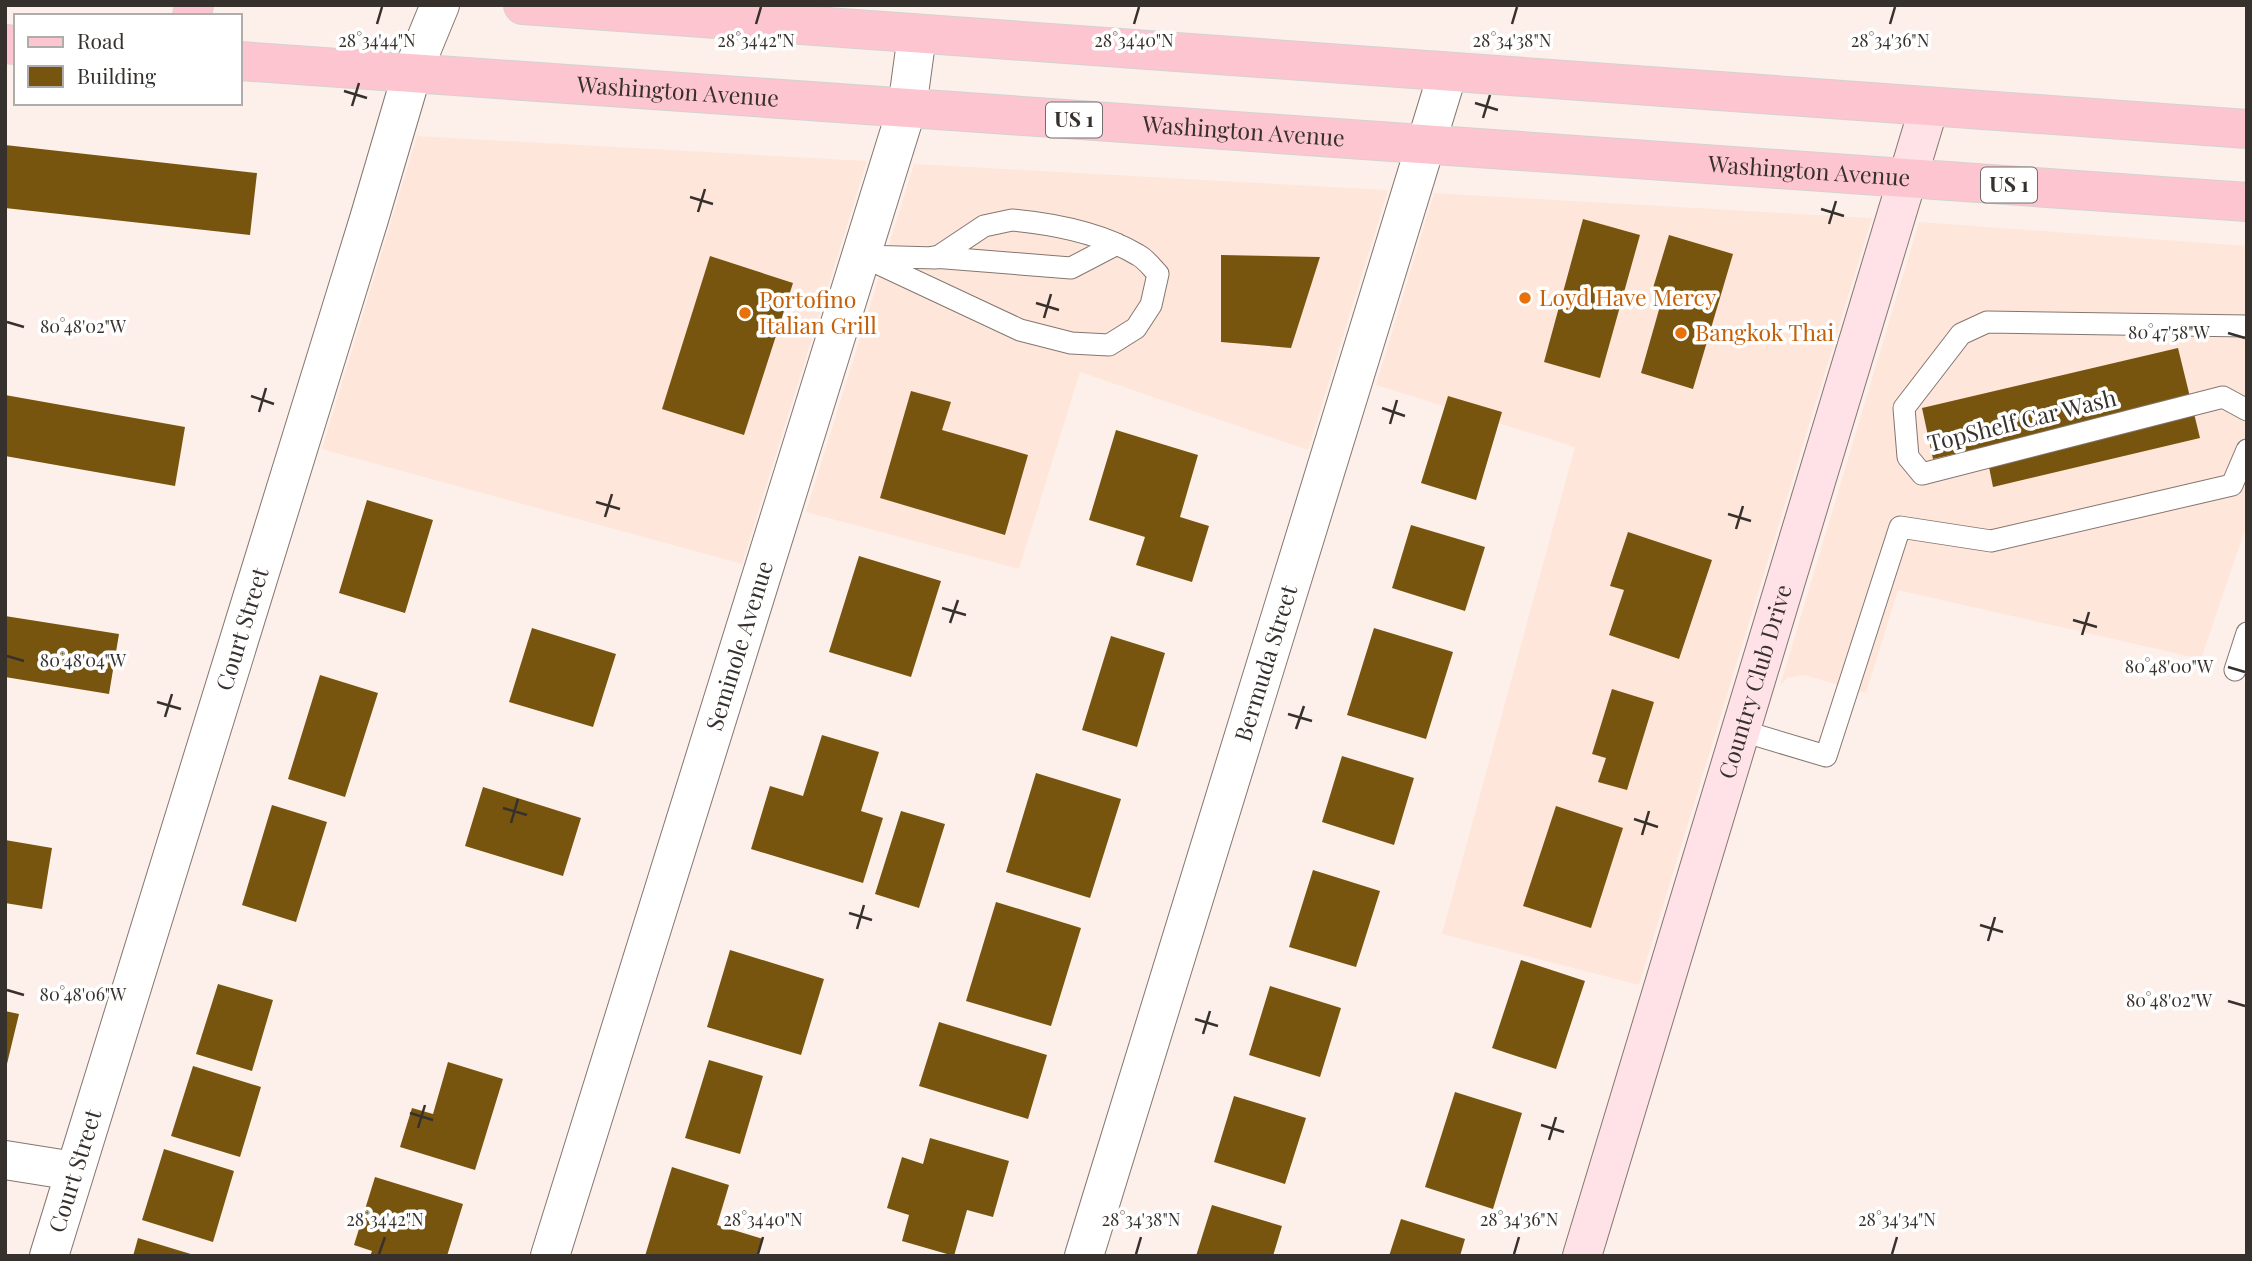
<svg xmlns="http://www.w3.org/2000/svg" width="2252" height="1261" font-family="'Playfair Display',serif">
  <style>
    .built { fill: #fee6db }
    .building { fill: #77550f }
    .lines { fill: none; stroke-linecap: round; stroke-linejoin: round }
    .lane-casing { stroke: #85766f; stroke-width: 23 }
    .street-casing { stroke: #85766f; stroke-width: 40 }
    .secondary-casing { stroke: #85766f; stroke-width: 40 }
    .primary-casing { stroke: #d3d2d1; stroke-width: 40 }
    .lane { stroke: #fff; stroke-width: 21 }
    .street { stroke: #fff; stroke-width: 38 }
    .secondary { stroke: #fee2e8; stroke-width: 38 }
    .primary { stroke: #fdc5d0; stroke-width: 38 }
    .ticks { fill: none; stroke: #37312e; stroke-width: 2.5 }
    .food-dot { fill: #e8710a; stroke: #fff; stroke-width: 2.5 }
    .labels { text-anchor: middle; stroke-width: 7; stroke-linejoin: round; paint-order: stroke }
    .shield { fill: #fff; stroke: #736f6d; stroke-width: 2 }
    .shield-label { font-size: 21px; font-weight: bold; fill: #37312e }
    .street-label { font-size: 23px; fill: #37312e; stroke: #fff }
    .food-label { font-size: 23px; fill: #c56008; stroke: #fff; text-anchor: start }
    .ticks-label { font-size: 18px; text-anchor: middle; fill: #37312e; stroke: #fff; stroke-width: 7; stroke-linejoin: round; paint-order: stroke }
  </style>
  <rect width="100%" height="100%" fill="#fdf0ea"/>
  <!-- built -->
  <path class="built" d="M417 136 867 161 742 564 322 449Z
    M914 164 1388 190 1308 450 1080 372 1019 569 806 512Z
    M1434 193 1872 218 1639 985 1442 934 1575 447 1376 385Z
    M1919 222 2247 246V524L2201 659 1898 590 1866 693 1804 675 1787 678 1780 686Z"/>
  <!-- building -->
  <path class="building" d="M5 145 257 173 250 235 5 208Z
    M1583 219 1640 235 1600 378 1544 362Z
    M1669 235 1733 254 1693 389 1641 373 1664 292 1653 288Z
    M1221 255 1320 257 1291 348 1221 342Z
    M710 256 793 283 744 435 662 409Z
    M2178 348 2200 438 1993 487 1985 447 1933 459 1922 408Z
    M911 391 951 402 942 430 1028 455 1005 535 880 498Z
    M5 395 185 427 175 486 5 456Z
    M1448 396 1502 412 1476 500 1421 483Z
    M1116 430 1198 455 1180 517 1209 526 1192 582 1136 565 1145 537 1089 520Z
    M367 500 433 520 405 613 339 593Z
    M1411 525 1485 547 1465 611 1392 588Z
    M1628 532 1712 560 1679 659 1609 635 1624 590 1610 586Z
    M859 556 941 581 911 677 829 652Z
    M5 616 119 634 109 694 5 677Z
    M532 628 616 654 593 727 509 702Z
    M1374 628 1453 652 1426 739 1347 715Z
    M1111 636 1165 653 1137 747 1082 730Z
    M320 675 378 693 345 797 288 779Z
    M1612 689 1654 702 1627 790 1598 782 1606 758 1592 754Z
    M822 735 879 752 861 811 883 818 863 883 751 849 770 786 803 796Z
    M1342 756 1414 778 1394 845 1322 822Z
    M1036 773 1121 799 1090 898 1006 872Z
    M483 787 581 818 563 876 465 846Z
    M272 805 327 822 296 922 242 905Z
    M1556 806 1623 828 1591 928 1523 906Z
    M901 811 945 824 919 908 875 894Z
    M5 840 52 848 42 909 5 903Z
    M1313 870 1380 891 1356 967 1289 947Z
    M996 902 1081 928 1051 1026 966 1001Z
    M730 950 824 979 801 1055 707 1027Z
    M1521 960 1585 981 1556 1069 1492 1048Z
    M218 984 273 1000 252 1071 196 1054Z
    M1270 986 1341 1008 1320 1077 1249 1055Z
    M5 1011 19 1014 6 1068H5Z
    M939 1022 1047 1055 1028 1119 919 1086Z
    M709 1060 763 1076 740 1154 685 1138Z
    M448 1062 503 1079 475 1170 400 1147 412 1108 433 1114Z
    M193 1066 261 1087 240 1157 171 1136Z
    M1455 1092 1522 1113 1493 1209 1425 1187Z
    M1234 1096 1306 1118 1285 1184 1214 1162Z
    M930 1138 1009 1161 993 1217 967 1210 954 1256 902 1241 909 1215 887 1208 902 1157 923 1164Z
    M164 1149 234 1171 213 1242 142 1220Z
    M672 1167 729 1185 717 1225 763 1239 758 1256H645Z
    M375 1177 463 1204 447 1256H370L372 1251 354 1245Z
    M1212 1205 1282 1226 1273 1256H1196Z
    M1401 1219 1465 1239 1460 1256H1389Z
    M138 1238 194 1255V1256H133Z"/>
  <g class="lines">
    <defs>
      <path id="lane" d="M1012 220C1055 224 1101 233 1138 255 1146 259 1152 268 1158 274L1151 305 1136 328 1109 345 1071 343 1020 330 862 256 936 258 984 226Z
        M933 257 1071 268 1117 244
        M2247 326 1987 322 1961 334 1904 408 1908 457 1922 474 2223 397 2247 410
        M2235 670 2247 633
        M1739 730 1826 756 1900 527 1991 541 2232 485 2247 450"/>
      <g id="street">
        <path d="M5 1160 74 1171"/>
        <path id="s1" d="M49 1256 369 219 412 73 440 5"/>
        <path id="s2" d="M550 1256 907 108 917 35"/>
        <path id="s3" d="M1084 1256 1448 72"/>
      </g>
      <g id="secondary">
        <path id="s4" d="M1582 1256 1929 107"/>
      </g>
      <g id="primary">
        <path d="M523 5 2247 129"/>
        <path d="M192 16 194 5"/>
        <path d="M5 44 16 45"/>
        <path id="s5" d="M240 61 2247 202"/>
      </g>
    </defs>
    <!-- lane casing -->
    <use href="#lane" class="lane-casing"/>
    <!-- street casing -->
    <use href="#street" class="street-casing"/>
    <!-- secondary casing -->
    <use href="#secondary" class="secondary-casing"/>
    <!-- primary casing -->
    <use href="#primary" class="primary-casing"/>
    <!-- lane -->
    <use href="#lane" class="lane"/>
    <!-- street -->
    <use href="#street" class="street"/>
    <!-- secondary -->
    <use href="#secondary" class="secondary"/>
    <!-- primary -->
    <use href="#primary" class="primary"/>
  </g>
  <!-- ticks -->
  <path class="ticks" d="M377 24 382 7M756 24 761 7M1134 24 1139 7M1512 24 1517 7M1890 24 1895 7M344 91 367 98M1475 103 1498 110M352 106 359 83M1483 118 1490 95M690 197 713 204M1821 209 1844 216M698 212 705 189M1829 224 1836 201M1036 303 1059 310M1044 318 1051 294M7 322 24 327M2228 333 2245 338M251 396 274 404M1382 408 1405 416M259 412 266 388M1390 424 1397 400M596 502 620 509M1728 514 1751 521M605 517 612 494M1736 529 1743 506M942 608 966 615M2073 620 2097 627M950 623 958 600M2082 635 2089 612M7 656 24 661M2228 667 2245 672M157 702 181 709M1288 714 1312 721M165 717 172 694M1296 729 1304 706M503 808 527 815M1634 819 1658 827M511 823 518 799M1642 835 1649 811M849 913 872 920M1980 925 2003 932M857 929 864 905M1988 941 1995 917M7 990 24 995M2228 1001 2245 1006M1195 1019 1218 1026M1203 1034 1210 1011M410 1113 433 1120M1541 1125 1564 1132M418 1128 425 1105M1549 1140 1556 1117M379 1254 385 1237M758 1254 763 1237M1136 1254 1141 1237M1514 1254 1519 1237M1892 1254 1897 1237"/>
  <!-- markers -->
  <g class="food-dot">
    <circle cx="1525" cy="298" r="7"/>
    <circle cx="745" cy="313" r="7"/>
    <circle cx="1681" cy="333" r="7"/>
  </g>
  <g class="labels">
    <!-- shield labels -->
    <g class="shield">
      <rect x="1046" y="102.5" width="56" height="35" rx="5"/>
      <rect x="1981" y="167.5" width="56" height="35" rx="5"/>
    </g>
    <g class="shield-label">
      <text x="1074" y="127">US 1</text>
      <text x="2009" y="192">US 1</text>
    </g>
    <!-- street labels -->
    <g class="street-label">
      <text dy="8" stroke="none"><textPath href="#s5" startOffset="439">Washington Avenue</textPath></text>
      <text dy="8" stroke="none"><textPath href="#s5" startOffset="1006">Washington Avenue</textPath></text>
      <text dy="8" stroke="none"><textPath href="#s5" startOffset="1573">Washington Avenue</textPath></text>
      <text transform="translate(2022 421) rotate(-14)" y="8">TopShelf Car Wash</text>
      <text dy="8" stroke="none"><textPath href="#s1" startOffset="656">Court Street</textPath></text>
      <text dy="8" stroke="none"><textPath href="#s2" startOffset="639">Seminole Avenue</textPath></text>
      <text dy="8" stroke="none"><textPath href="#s3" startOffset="620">Bermuda Street</textPath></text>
      <text dy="8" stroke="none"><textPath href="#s4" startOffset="600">Country Club Drive</textPath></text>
      <text dy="8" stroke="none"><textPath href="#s1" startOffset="89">Court Street</textPath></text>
    </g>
    <!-- food labels -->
    <g class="food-label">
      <text x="1539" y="306">Loyd Have Mercy</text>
      <text x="759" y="308">Portofino<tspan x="759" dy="26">Italian Grill</tspan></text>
      <text x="1695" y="341">Bangkok Thai</text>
    </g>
  </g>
  <g class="ticks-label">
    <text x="377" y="47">28°34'44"N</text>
    <text x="756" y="47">28°34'42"N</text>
    <text x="1134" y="47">28°34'40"N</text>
    <text x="1512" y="47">28°34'38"N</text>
    <text x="1890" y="47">28°34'36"N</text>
    <text x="83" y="333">80°48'02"W</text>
    <text x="2169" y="339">80°47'58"W</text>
    <text x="83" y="667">80°48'04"W</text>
    <text x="2169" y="673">80°48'00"W</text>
    <text x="83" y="1001">80°48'06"W</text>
    <text x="2169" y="1007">80°48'02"W</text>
    <text x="385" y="1226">28°34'42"N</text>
    <text x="763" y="1226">28°34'40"N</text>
    <text x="1141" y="1226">28°34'38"N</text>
    <text x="1519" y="1226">28°34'36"N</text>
    <text x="1897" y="1226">28°34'34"N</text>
  </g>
  <!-- border -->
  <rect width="2252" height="1261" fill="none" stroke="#37312e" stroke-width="14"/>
  <!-- legend -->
  <rect x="14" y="14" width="228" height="91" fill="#ffffff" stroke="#afadab" stroke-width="2"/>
  <rect x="28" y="37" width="35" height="10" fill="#fdc5d0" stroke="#afadab" stroke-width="2"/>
  <text x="77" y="49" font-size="21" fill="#37312e">Road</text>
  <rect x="28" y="66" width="35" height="21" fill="#77550f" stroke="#afadab" stroke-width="2"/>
  <text x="77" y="84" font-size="21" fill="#37312e">Building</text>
</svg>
